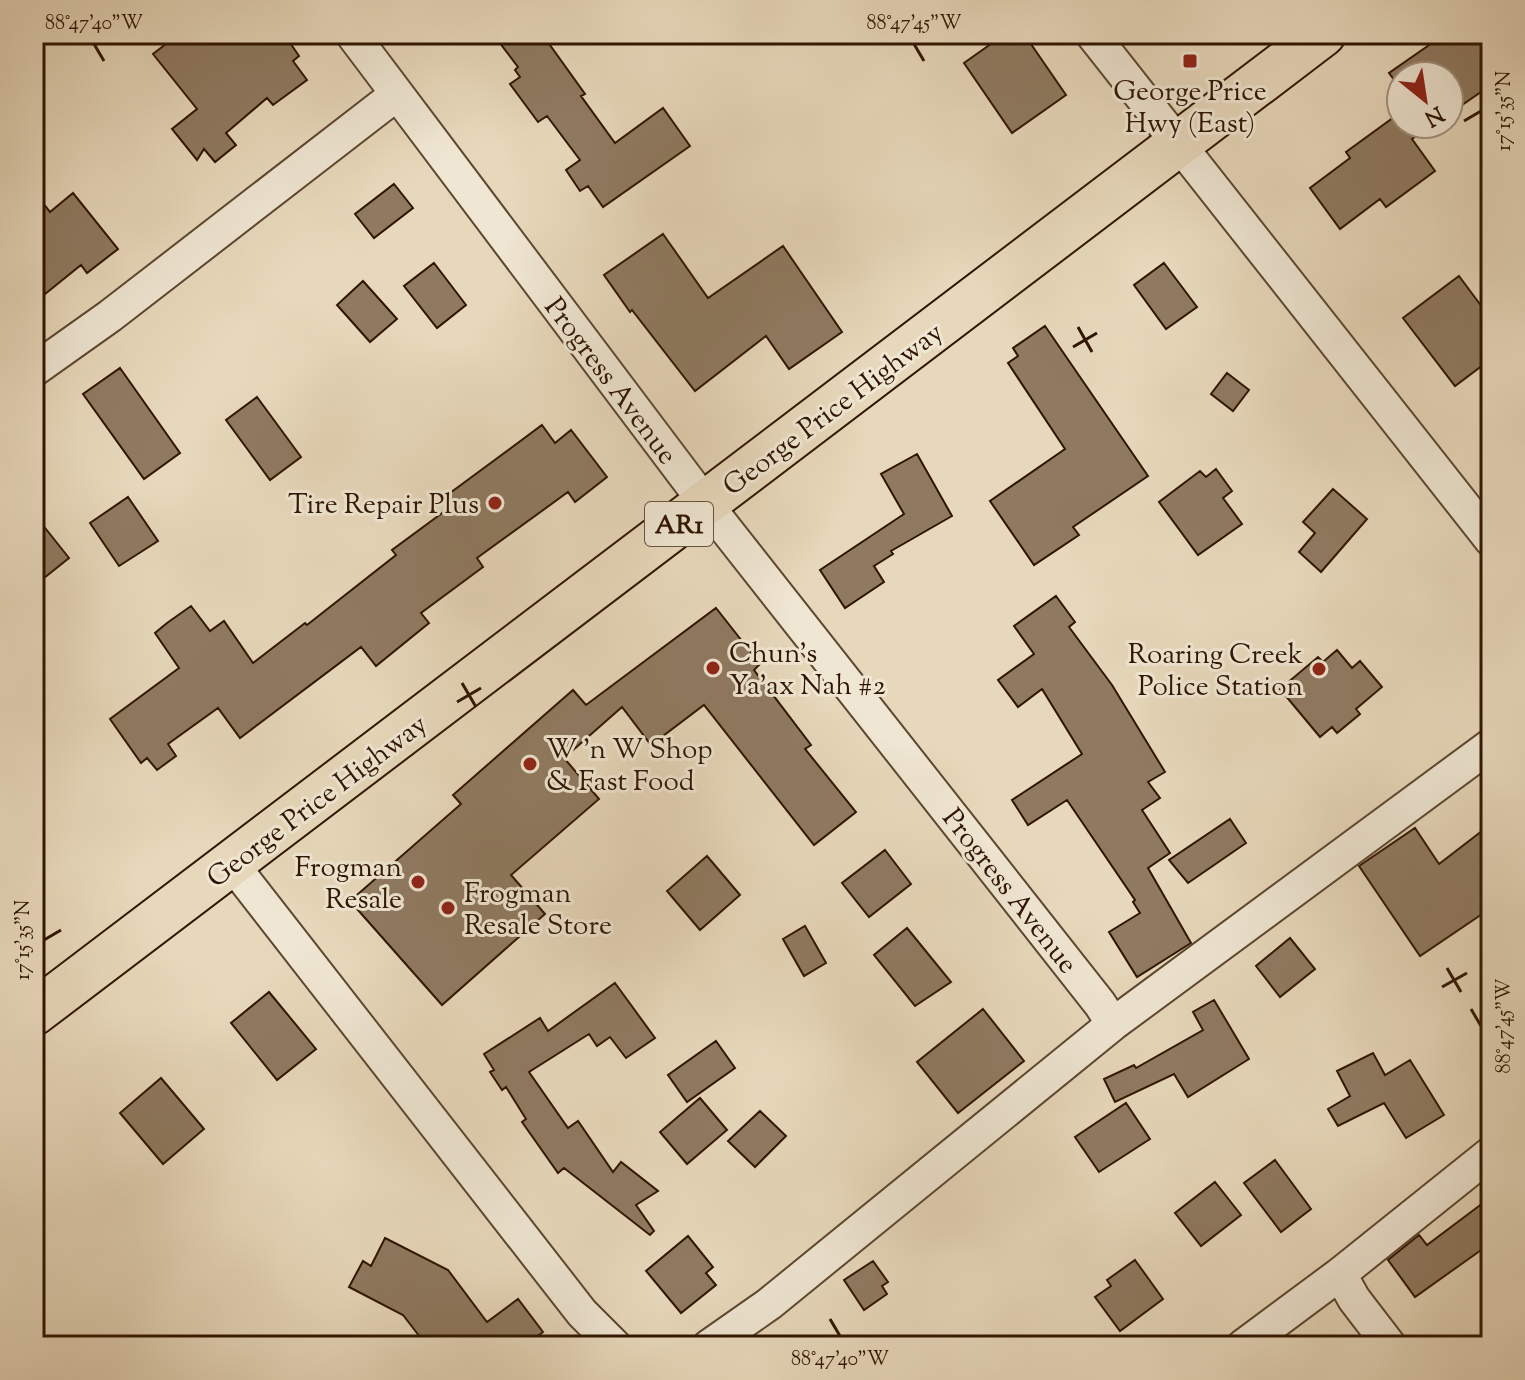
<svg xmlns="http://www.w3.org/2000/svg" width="1525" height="1380" font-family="'Sorts Mill Goudy',serif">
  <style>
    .building { fill: #8f7a61; stroke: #2f1500; stroke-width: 2 }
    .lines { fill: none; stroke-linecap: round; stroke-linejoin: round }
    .street-casing { stroke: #5d462f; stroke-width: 36 }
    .highway-casing { stroke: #2f1500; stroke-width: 48 }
    .street { stroke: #efe6d3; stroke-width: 32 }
    .highway { stroke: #e7d8bb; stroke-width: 44 }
    .ticks { fill: none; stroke: #2f1500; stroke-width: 3 }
    .poi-dot { fill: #8f2418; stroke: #efe6d3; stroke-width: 3 }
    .labels { text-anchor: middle; stroke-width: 6; stroke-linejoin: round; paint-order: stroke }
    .shield { fill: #efe6d3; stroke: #69543f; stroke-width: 2 }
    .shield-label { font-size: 26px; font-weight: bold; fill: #2f1500 }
    .poi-label { font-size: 28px; fill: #2f1500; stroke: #efe6d3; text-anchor: end }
    .street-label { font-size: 28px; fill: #2f1500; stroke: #efe6d3 }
    .neatline { fill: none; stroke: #2f1500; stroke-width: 3 }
    .ticks-label { font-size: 20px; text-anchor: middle; fill: #2f1500 }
  </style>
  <rect width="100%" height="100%" fill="#e7d8bb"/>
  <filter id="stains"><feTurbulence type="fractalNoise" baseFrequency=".0025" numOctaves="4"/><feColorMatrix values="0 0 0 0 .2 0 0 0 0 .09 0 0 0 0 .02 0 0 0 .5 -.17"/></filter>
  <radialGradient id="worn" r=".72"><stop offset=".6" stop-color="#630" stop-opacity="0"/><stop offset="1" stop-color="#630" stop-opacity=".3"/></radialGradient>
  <!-- building -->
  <path class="building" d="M179 34H284L299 56 293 61 307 80 273 105 267 98 226 133 236 145 215 162 204 149 197 160 172 129 197 109 153 54Z
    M493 34H542L585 94 581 96 615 143 663 108 690 146 603 207 588 186 580 191 566 170 580 160 547 116 538 122 510 84 520 77 515 70 518 67Z
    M1005 34H1024L1066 95 1012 133 964 63Z
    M1445 34H1491V85L1449 114V76H1401V89L1389 73Z
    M1401 112V124H1434L1412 139 1435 171 1386 207 1380 199 1340 229 1310 188 1350 158 1346 152Z
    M394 184 413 208 374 238 355 214Z
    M34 191 50 212 73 193 118 249 87 273 81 265 34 303Z
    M663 234 708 298 783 246 842 332 789 369 766 336 695 391 632 310 630 312 604 275Z
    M434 263 466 305 437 328 404 286Z
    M1164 263 1197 307 1166 329 1134 285Z
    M1459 276 1491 319V359L1455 386 1403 318Z
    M363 281 397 319 370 342 337 305Z
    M1045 326 1148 476 1073 527 1079 535 1034 565 990 501 1065 449 1008 363 1018 356 1013 348Z
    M120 368 180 453 144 479 83 394Z
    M1227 373 1249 390 1233 411 1211 394Z
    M257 397 301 457 270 480 226 420Z
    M542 425 555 443 571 430 607 477 575 502 568 492 477 558 483 567 421 613 429 623 376 666 361 647 240 738 218 708 168 744 176 756 157 770 147 758 141 763 110 719 179 668 155 633 167 623 191 606 210 631 224 621 253 663 305 623 307 625 396 555 392 550 453 505 446 496Z
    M917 454 952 516 891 551 893 554 874 566 884 582 845 608 820 570 904 514 881 474Z
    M1216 469 1232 491 1223 498 1242 524 1198 555 1159 502 1200 471 1206 477Z
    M1333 489 1367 519 1321 572 1299 552 1315 533 1303 522Z
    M128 497 158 541 119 566 90 523Z
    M34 514 69 558 34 586Z
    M1056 596 1075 622 1069 627 1112 685 1165 772 1148 782 1160 798 1142 810 1170 853 1148 868 1191 943 1137 977 1109 932 1140 913 1133 902 1135 900 1067 800 1028 825 1012 800 1082 754 1042 689 1018 707 998 680 1034 654 1014 626Z
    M716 608 760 664 754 670 811 745 805 749 856 812 814 845 704 705 651 745 622 707 564 758 599 799 511 875 545 914 442 1005 350 901 461 804 453 795 573 690 586 705Z
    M1337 650 1352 668 1360 661 1382 687 1356 709 1360 714 1337 733 1332 727 1320 737 1280 689 1318 657 1323 662Z
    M1230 819 1246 843 1188 883 1169 860Z
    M1491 824V908L1420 956 1359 866 1415 828 1439 864Z
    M885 850 911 884 869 917 842 883Z
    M707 856 740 895 700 930 667 891Z
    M805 926 826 963 804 976 783 939Z
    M907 928 951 982 915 1006 874 955Z
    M1290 938 1315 969 1280 997 1256 966Z
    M615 983 655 1038 626 1058 610 1037 597 1046 589 1034 529 1072 568 1128 578 1121 613 1172 621 1162 658 1191 636 1205 654 1231 650 1235 564 1168 558 1173 522 1122 526 1119 506 1087 502 1090 490 1072 494 1070 484 1054 540 1018 548 1031Z
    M269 992 316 1049 277 1080 231 1023Z
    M1214 1000 1249 1059 1188 1097 1174 1074 1115 1102 1104 1079 1134 1065 1136 1068 1203 1030 1193 1012Z
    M983 1009 1024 1061 958 1113 917 1062Z
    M716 1041 735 1068 687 1102 668 1075Z
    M1373 1053 1385 1075 1410 1060 1444 1115 1406 1138 1384 1103 1338 1126 1328 1109 1350 1096 1337 1071Z
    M161 1078 204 1129 163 1164 120 1113Z
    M700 1098 727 1130 687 1164 660 1132Z
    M1126 1103 1150 1139 1099 1172 1075 1137Z
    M760 1111 786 1136 755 1167 728 1141Z
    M1275 1160 1311 1209 1281 1232 1244 1183Z
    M1215 1182 1241 1215 1201 1246 1175 1213Z
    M1491 1197V1243L1415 1297 1388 1260 1419 1235 1427 1245Z
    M688 1236 713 1267 706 1273 716 1285 681 1313 646 1271Z
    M385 1238 448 1270 487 1322 518 1299 543 1332 524 1346H427L403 1315 349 1287 363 1261 371 1266Z
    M1135 1260 1163 1299 1120 1331 1095 1297 1111 1286 1107 1280Z
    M873 1261 888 1282 882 1286 887 1294 864 1310 844 1280Z"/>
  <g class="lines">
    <defs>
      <path id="street" d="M352 34 706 504 1100 1004 1113 1024
        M1092 34 1491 540
        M34 370 110 316 397 94
        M232 864 582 1313 615 1346
        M1340 1274 1354 1299 1390 1346
        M709 1346 769 1304 1113 1024 1491 745
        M1243 1346 1340 1274 1491 1153"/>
      <path id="highway" d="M34 1013 1323 34"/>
    </defs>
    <!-- street casing -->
    <use href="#street" class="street-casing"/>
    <!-- highway casing -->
    <use href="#highway" class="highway-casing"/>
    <!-- street -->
    <use href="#street" class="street"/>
    <!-- highway -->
    <use href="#highway" class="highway"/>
  </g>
  <!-- ticks -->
  <path class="ticks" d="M94 44 104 61M914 44 924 61M1464 121 1481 111M1078 327 1092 352M1073 347 1097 333M462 683 476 707M457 702 481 688M44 940 61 930M1447 968 1461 992M1442 987 1467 973M1471 1009 1481 1026M830 1319 840 1336"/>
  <!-- markers -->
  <g class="poi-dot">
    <rect x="1182" y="53" width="16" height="16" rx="4"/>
    <circle cx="495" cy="503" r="8"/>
    <circle cx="713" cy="668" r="8"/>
    <circle cx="1319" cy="669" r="8"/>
    <circle cx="530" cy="764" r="8"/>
    <circle cx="418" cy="882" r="8"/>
    <circle cx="448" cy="908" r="8"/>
  </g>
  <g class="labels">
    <!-- shield labels -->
    <rect class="shield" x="645" y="502" width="68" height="44" rx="6"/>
    <g class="shield-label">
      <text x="679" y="533">AR1</text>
    </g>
    <!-- poi labels -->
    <g class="poi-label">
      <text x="1190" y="100" text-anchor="middle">George Price<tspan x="1190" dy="32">Hwy (East)</tspan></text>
      <text x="479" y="513">Tire Repair Plus</text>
      <text x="729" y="662" text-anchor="start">Chun's<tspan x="729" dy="32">Ya'ax Nah #2</tspan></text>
      <text x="1303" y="663">Roaring Creek<tspan x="1303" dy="32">Police Station</tspan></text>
      <text x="546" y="758" text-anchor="start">W 'n W Shop<tspan x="546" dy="32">&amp; Fast Food</tspan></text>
      <text x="402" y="876">Frogman<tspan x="402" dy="32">Resale</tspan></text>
      <text x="464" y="902" text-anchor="start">Frogman<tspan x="464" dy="32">Resale Store</tspan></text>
    </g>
    <!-- street labels -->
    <g class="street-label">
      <text transform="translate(612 380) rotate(53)" y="10">Progress Avenue</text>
      <text transform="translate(832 408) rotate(-37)" y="10">George Price Highway</text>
      <text transform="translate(316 800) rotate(-37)" y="10">George Price Highway</text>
      <text transform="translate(1011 890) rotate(52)" y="10">Progress Avenue</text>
    </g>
  </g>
  <!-- margin -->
  <rect width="1525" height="1380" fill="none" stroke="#e7d8bb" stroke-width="88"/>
  <!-- north arrow -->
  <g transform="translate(1425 100) rotate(150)"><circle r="38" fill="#efe6d3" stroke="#a2927f" stroke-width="2"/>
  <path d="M0-6L14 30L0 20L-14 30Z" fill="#8f2418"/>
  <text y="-12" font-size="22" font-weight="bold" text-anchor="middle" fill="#2f1500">N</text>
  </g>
  <rect x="44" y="44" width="1437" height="1292" class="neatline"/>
  <g class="ticks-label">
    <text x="94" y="29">88°47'40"W</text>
    <text x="914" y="29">88°47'45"W</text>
    <text transform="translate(1503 111) rotate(-90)" y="7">17°15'35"N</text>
    <text transform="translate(22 940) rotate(-90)" y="7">17°15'35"N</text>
    <text transform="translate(1503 1026) rotate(-90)" y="7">88°47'45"W</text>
    <text x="840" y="1365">88°47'40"W</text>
  </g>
  <rect width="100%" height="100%" filter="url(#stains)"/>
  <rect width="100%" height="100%" fill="url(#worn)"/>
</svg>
